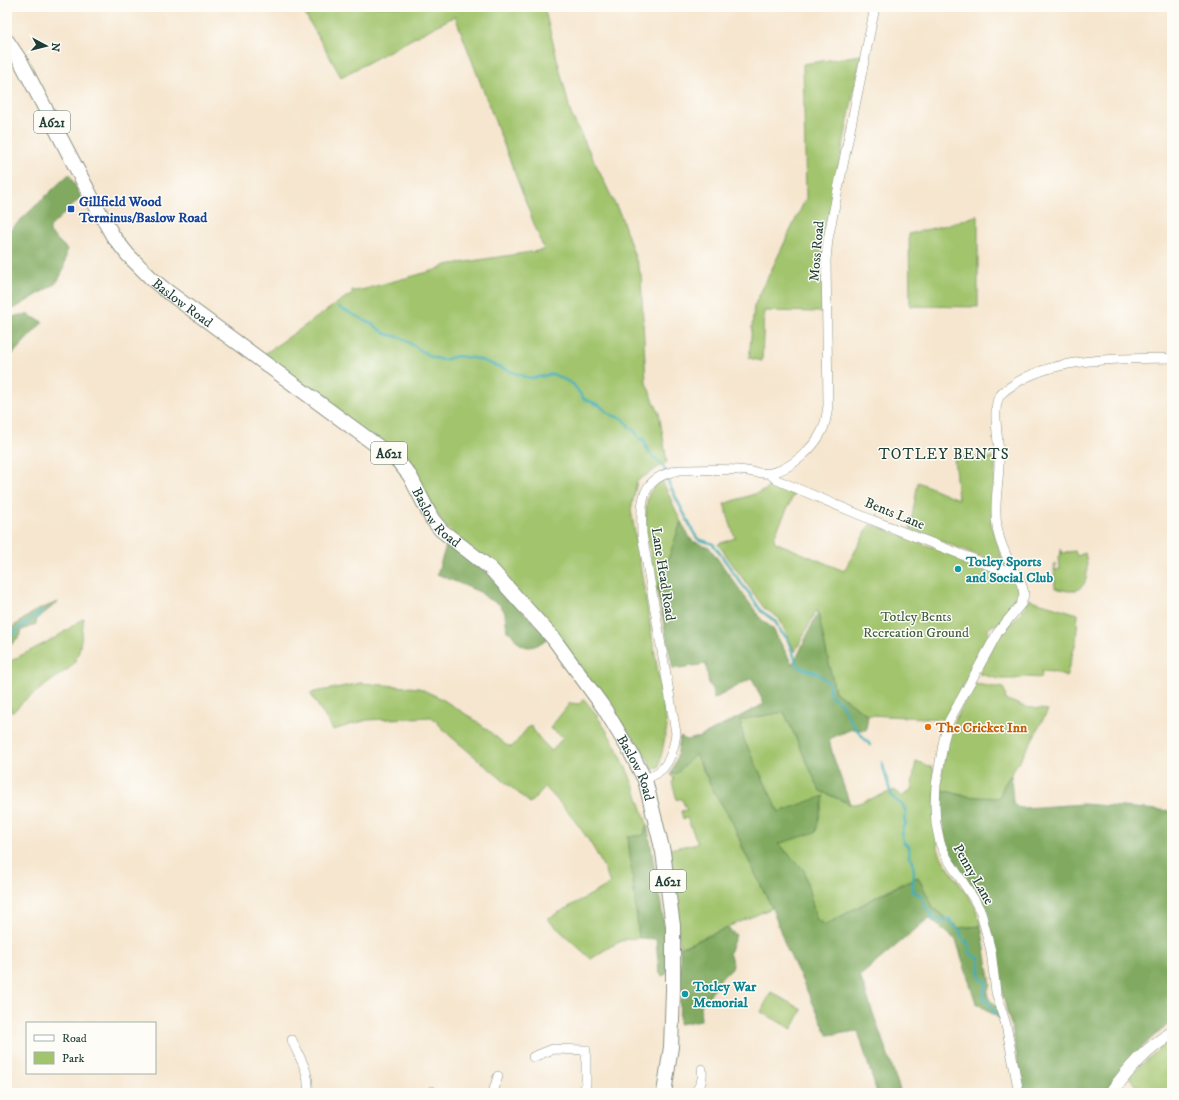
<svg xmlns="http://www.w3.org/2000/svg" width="1179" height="1100" font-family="'IM FELL DW Pica',serif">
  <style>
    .green { fill: #a2c46d; stroke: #608050 }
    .forest { fill: #81aa60; stroke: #50744a }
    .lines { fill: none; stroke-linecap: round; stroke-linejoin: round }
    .stream { stroke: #3fafb9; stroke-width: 2.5 }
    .street-casing { stroke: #8a9282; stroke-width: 10 }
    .secondary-casing { stroke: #8a9282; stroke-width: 14 }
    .primary-casing { stroke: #8a9282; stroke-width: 16 }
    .street { stroke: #fff; stroke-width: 9 }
    .secondary { stroke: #fff; stroke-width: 13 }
    .primary { stroke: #fff; stroke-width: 14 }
    .transit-dot { fill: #1a4fb4; stroke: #fdfcf7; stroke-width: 1.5 }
    .culture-dot { fill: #0f9aa8; stroke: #fdfcf7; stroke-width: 1.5 }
    .food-dot { fill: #e8710a; stroke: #fdfcf7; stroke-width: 1.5 }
    .labels { text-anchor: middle; stroke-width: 3; stroke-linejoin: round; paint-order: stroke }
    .shield { fill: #fdfcf7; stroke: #62766e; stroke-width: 1 }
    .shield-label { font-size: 13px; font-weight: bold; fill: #1f3d34 }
    .transit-label { font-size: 14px; font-weight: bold; fill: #164399; stroke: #fdfcf7; text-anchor: start }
    .street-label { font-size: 14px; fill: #1f3d34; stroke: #fdfcf7 }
    .culture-label { font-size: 14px; font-weight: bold; fill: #0d838f; stroke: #fdfcf7; text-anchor: start }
    .park-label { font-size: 14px; fill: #405f42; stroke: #fdfcf7 }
    .food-label { font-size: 14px; font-weight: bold; fill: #c56008; stroke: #fdfcf7; text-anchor: start }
    .neighbourhood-label { font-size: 15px; letter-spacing: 1px; fill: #1f3d34; stroke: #fdfcf7 }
  </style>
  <rect width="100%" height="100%" fill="#fdfcf7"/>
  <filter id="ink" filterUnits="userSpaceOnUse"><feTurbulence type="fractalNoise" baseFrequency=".025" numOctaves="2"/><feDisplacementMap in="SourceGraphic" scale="8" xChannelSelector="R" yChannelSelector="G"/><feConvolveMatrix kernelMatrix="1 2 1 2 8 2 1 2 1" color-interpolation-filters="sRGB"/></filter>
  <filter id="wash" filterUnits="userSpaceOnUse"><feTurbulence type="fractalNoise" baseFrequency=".012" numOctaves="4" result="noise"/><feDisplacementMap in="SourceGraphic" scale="16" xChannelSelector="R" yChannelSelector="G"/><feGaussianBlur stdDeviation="0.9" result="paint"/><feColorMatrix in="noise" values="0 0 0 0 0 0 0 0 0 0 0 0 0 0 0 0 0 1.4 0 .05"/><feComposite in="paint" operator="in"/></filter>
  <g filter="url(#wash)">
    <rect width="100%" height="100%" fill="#f6e6cf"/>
    <!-- green -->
    <path class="green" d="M301 7H544L571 114 621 216 641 275 646 383 659 413 667 462 637 481 631 510 667 727 659 767 652 770 648 759 638 748 625 728 563 644 443 524 418 481 263 355 346 297 352 295V290L356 291 365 289 439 269 446 265 544 250 455 16 341 77Z
      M861 55 824 241 822 312 764 311 762 361 749 358 754 306 806 198 803 64Z
      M978 215V307L910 306 909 234 958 222Z
      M954 457 996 458 991 526 1005 566 910 529 918 482 958 499Z
      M662 480 681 522 657 591C653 566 641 520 648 497 650 490 656 485 662 480Z
      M772 480 795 492 774 537 775 542 844 571 870 524 1010 576C1026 590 1018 600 1008 613 1005 616 1003 621 999 623 995 625 992 625 988 629L989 638 987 642 945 719 868 715 835 692 817 609 795 652 779 618 764 608 718 544 735 538 724 504 766 490Z
      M1060 549 1062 553 1075 551 1077 556 1085 553C1088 566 1091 591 1070 591 1065 591 1060 589 1055 588L1054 564H1055V570L1060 569 1059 556H1061Z
      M1028 599 1078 614 1076 642 1066 677 1054 672 1042 671 1041 678 1026 677 1015 679H1000L979 674C985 663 990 651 996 641 1007 624 1021 618 1028 599Z
      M84 618C81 634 82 663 65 671L25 700 12 713 9 705H7V667L12 660 55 638Z
      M361 683 419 688 442 699 475 720 506 745 512 747 530 725 540 739 552 751 563 737 550 728 570 703 579 704 584 699C615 737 632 777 647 824L644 835 628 837 639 938C622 937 605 950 591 959L547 919 610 884C598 847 572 815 545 787L530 803 449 735 432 717 367 720 333 730 310 693Z
      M975 684 1003 688 1006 694 1005 699 1025 707 1048 710 1031 742 1004 785 999 798C976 798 962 796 940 789L947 741 956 718Z
      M784 712 820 791 850 804H856L895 790 901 797 911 790 916 761 932 767 934 771 938 849 943 860 975 906 981 926 959 928 934 909 918 877 890 889 825 925 816 919 804 870 778 843 824 797 779 812 744 740 740 720Z
      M695 754 714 792 732 821 744 851 772 908 680 948 675 891 670 849 698 843 687 818 683 819 681 811 687 810 681 798 677 800 672 782 674 780 671 774H676Z
      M771 992 802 1010 792 1029 761 1012Z
      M1172 1038V1093H1143L1128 1076Z"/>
    <!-- forest -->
    <path class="forest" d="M69 174 81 197 50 227V233L67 249C65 262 64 274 55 284L7 313V233Z
      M19 315H28L43 322 7 360V321L12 317Z
      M681 522 692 541 709 547 761 619 773 629 792 664 799 653 818 612 835 692 868 715 866 730 852 729 829 739 833 756 850 804 820 791 784 712 740 720 744 740 779 812 824 796 816 832 778 844 804 870 816 919 825 925 890 890 918 877 934 909 959 928 981 926 991 985C984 993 988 1001 997 1005L1000 1019 976 1003 956 940 929 918 860 976 901 1093H877L858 1031 828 1035 786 947 772 908 744 851 732 821 714 792 696 754 676 774H671L677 757 680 737 687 740 700 737 764 704 752 678 714 699 711 685H709L706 664 673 669 657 591Z
      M447 543 486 571 548 638C537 646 527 653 515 639 512 635 512 633 507 631L505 613 501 606 496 602 488 599 480 592 437 574Z
      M58 602 37 619 36 624 22 630 20 636 7 649V631L35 611Z
      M1011 775 1013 803 1017 807 1023 808 1083 804 1172 811V1023C1144 1041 1124 1066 1104 1093H1023L1013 1033 1001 989 994 944 981 903 948 849 940 814V789L963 796 999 798 1004 785Z
      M647 824 668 946V965L666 974 662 976 659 972 656 939 639 938 628 837 644 835Z
      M727 928 736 935 729 953 733 964 732 968 721 978 709 996 702 1003 700 1006 701 1020 679 1024 680 999 687 998 689 990 680 989V948Z"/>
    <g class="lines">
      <!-- stream -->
      <path class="stream" d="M338 307 372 324 386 334 402 338 431 357 443 360 458 356 478 359 526 377 533 378 553 374 573 384 584 399 599 405 611 415 622 418 626 422 629 427 633 429 641 440 644 439C647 460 661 457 666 472
        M667 477 669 484 695 535 698 539 713 544 741 583 749 593 761 611 775 621 780 631 787 638 798 666C804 670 812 670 818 674 824 677 826 681 830 685L829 692 830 695 841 703 853 725 870 745
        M7 638 42 611
        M882 762C884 769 889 790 892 796 898 804 906 803 906 816L904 818 906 824 903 827C902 835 900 842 909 846V857L913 861 914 873 912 891C919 894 925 897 924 905L930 912 933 919 944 921 945 919H950C951 925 955 928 961 931 960 937 962 940 968 942L971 954 980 959 979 963 981 970 979 972V974L982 980 987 982 984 990V998L992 1007 993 1012 996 1015H1000
        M1022 1087C1029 1090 1036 1088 1041 1093"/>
    </g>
  </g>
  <g filter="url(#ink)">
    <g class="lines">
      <defs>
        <path id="street" d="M770 474 777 480 872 520 991 566 1013 572 1018 575 1020 581 1023 589 1024 595 1021 604 998 632 949 721 944 739 936 785 935 805 936 824 940 843 947 858 974 899 981 912 991 951 996 992 1006 1025 1019 1093
          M1013 572C1012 566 1009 561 1006 555 1002 546 998 537 997 526 993 503 1000 480 999 457 999 441 992 410 999 397 1002 392 1008 388 1013 385 1054 356 1124 359 1172 358
          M645 780C651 776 659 773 663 768 671 759 675 744 676 733L642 534C641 500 640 478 679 470 699 470 718 469 738 470 747 470 762 475 771 473 791 469 813 449 822 431 826 423 827 414 828 405L826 260 828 239 875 7
          M292 1040C300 1060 310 1071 308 1093
          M533 1057 553 1049 586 1050V1084L583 1093
          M432 1091V1093
          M493 1093 498 1076
          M694 1093C701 1086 703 1080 702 1069"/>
        <path id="secondary" d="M1111 1093C1129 1068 1146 1049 1172 1033"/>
        <g id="primary">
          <path id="s1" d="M7 41 21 62 95 204 113 236 128 255 152 279 164 289 398 461 410 476 432 519 441 530 490 568 553 638 604 708 631 753 645 780 663 852 673 926V991L671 1047 664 1093"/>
        </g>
      </defs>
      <!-- street casing -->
      <use href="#street" class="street-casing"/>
      <!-- secondary casing -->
      <use href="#secondary" class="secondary-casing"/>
      <!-- primary casing -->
      <use href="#primary" class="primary-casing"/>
      <!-- street -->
      <use href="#street" class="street"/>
      <!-- secondary -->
      <use href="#secondary" class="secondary"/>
      <!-- primary -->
      <use href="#primary" class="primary"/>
    </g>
  </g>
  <!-- markers -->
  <rect class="transit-dot" x="67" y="205" width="8" height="8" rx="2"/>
  <g class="culture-dot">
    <circle cx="958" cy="569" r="4"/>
    <circle cx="685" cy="994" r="4"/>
  </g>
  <circle class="food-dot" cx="928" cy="727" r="4"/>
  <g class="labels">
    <!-- shield labels -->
    <g class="shield">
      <rect x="34" y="111" width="36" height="22" rx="3"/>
      <rect x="371" y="442" width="36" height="22" rx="3"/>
      <rect x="650" y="870" width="36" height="22" rx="3"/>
    </g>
    <g class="shield-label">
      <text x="52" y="127">A621</text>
      <text x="389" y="458">A621</text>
      <text x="668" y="886">A621</text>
    </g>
    <!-- transit labels -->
    <g class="transit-label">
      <text x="79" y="206">Gillfield Wood<tspan x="79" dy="16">Terminus/Baslow Road</tspan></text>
    </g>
    <!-- street labels -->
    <g class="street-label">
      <text transform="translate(816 251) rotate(-85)" y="5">Moss Road</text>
      <text dy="5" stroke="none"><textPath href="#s1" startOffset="319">Baslow Road</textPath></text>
      <text transform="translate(895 513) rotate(22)" y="5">Bents Lane</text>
      <text dy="5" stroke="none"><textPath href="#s1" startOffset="655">Baslow Road</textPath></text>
      <text transform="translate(664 574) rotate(81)" y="5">Lane Head Road</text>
      <text dy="5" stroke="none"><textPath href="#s1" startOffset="979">Baslow Road</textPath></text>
      <text transform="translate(974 874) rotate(60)" y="5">Penny Lane</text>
    </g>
    <!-- culture labels -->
    <g class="culture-label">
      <text x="966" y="566">Totley Sports<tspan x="966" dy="16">and Social Club</tspan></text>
      <text x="693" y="991">Totley War<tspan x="693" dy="16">Memorial</tspan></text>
    </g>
    <!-- park labels -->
    <g class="park-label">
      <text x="916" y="621">Totley Bents<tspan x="916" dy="16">Recreation Ground</tspan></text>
    </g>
    <!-- food labels -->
    <g class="food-label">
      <text x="936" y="732">The Cricket Inn</text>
    </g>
    <!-- neighbourhood labels -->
    <g class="neighbourhood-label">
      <text x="944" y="459">TOTLEY BENTS</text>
    </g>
  </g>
  <!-- margin -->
  <rect width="1179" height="1100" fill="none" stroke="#fdfcf7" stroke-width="24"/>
  <!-- legend -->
  <rect x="26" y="1022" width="130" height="52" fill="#fdfcf7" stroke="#a4b0a9"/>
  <rect x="34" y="1035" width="20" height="6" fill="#ffffff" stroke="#a4b0a9"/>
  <text x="62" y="1042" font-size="12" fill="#1f3d34">Road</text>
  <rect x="34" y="1052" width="20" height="12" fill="#a2c46d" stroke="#a4b0a9"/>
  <text x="62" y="1062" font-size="12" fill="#1f3d34">Park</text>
  <!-- north arrow -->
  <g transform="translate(46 46) rotate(97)" stroke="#fdfcf7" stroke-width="3" paint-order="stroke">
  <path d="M0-3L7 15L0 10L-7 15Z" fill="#1f3d34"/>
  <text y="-6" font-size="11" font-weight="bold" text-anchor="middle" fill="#1f3d34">N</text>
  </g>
</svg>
